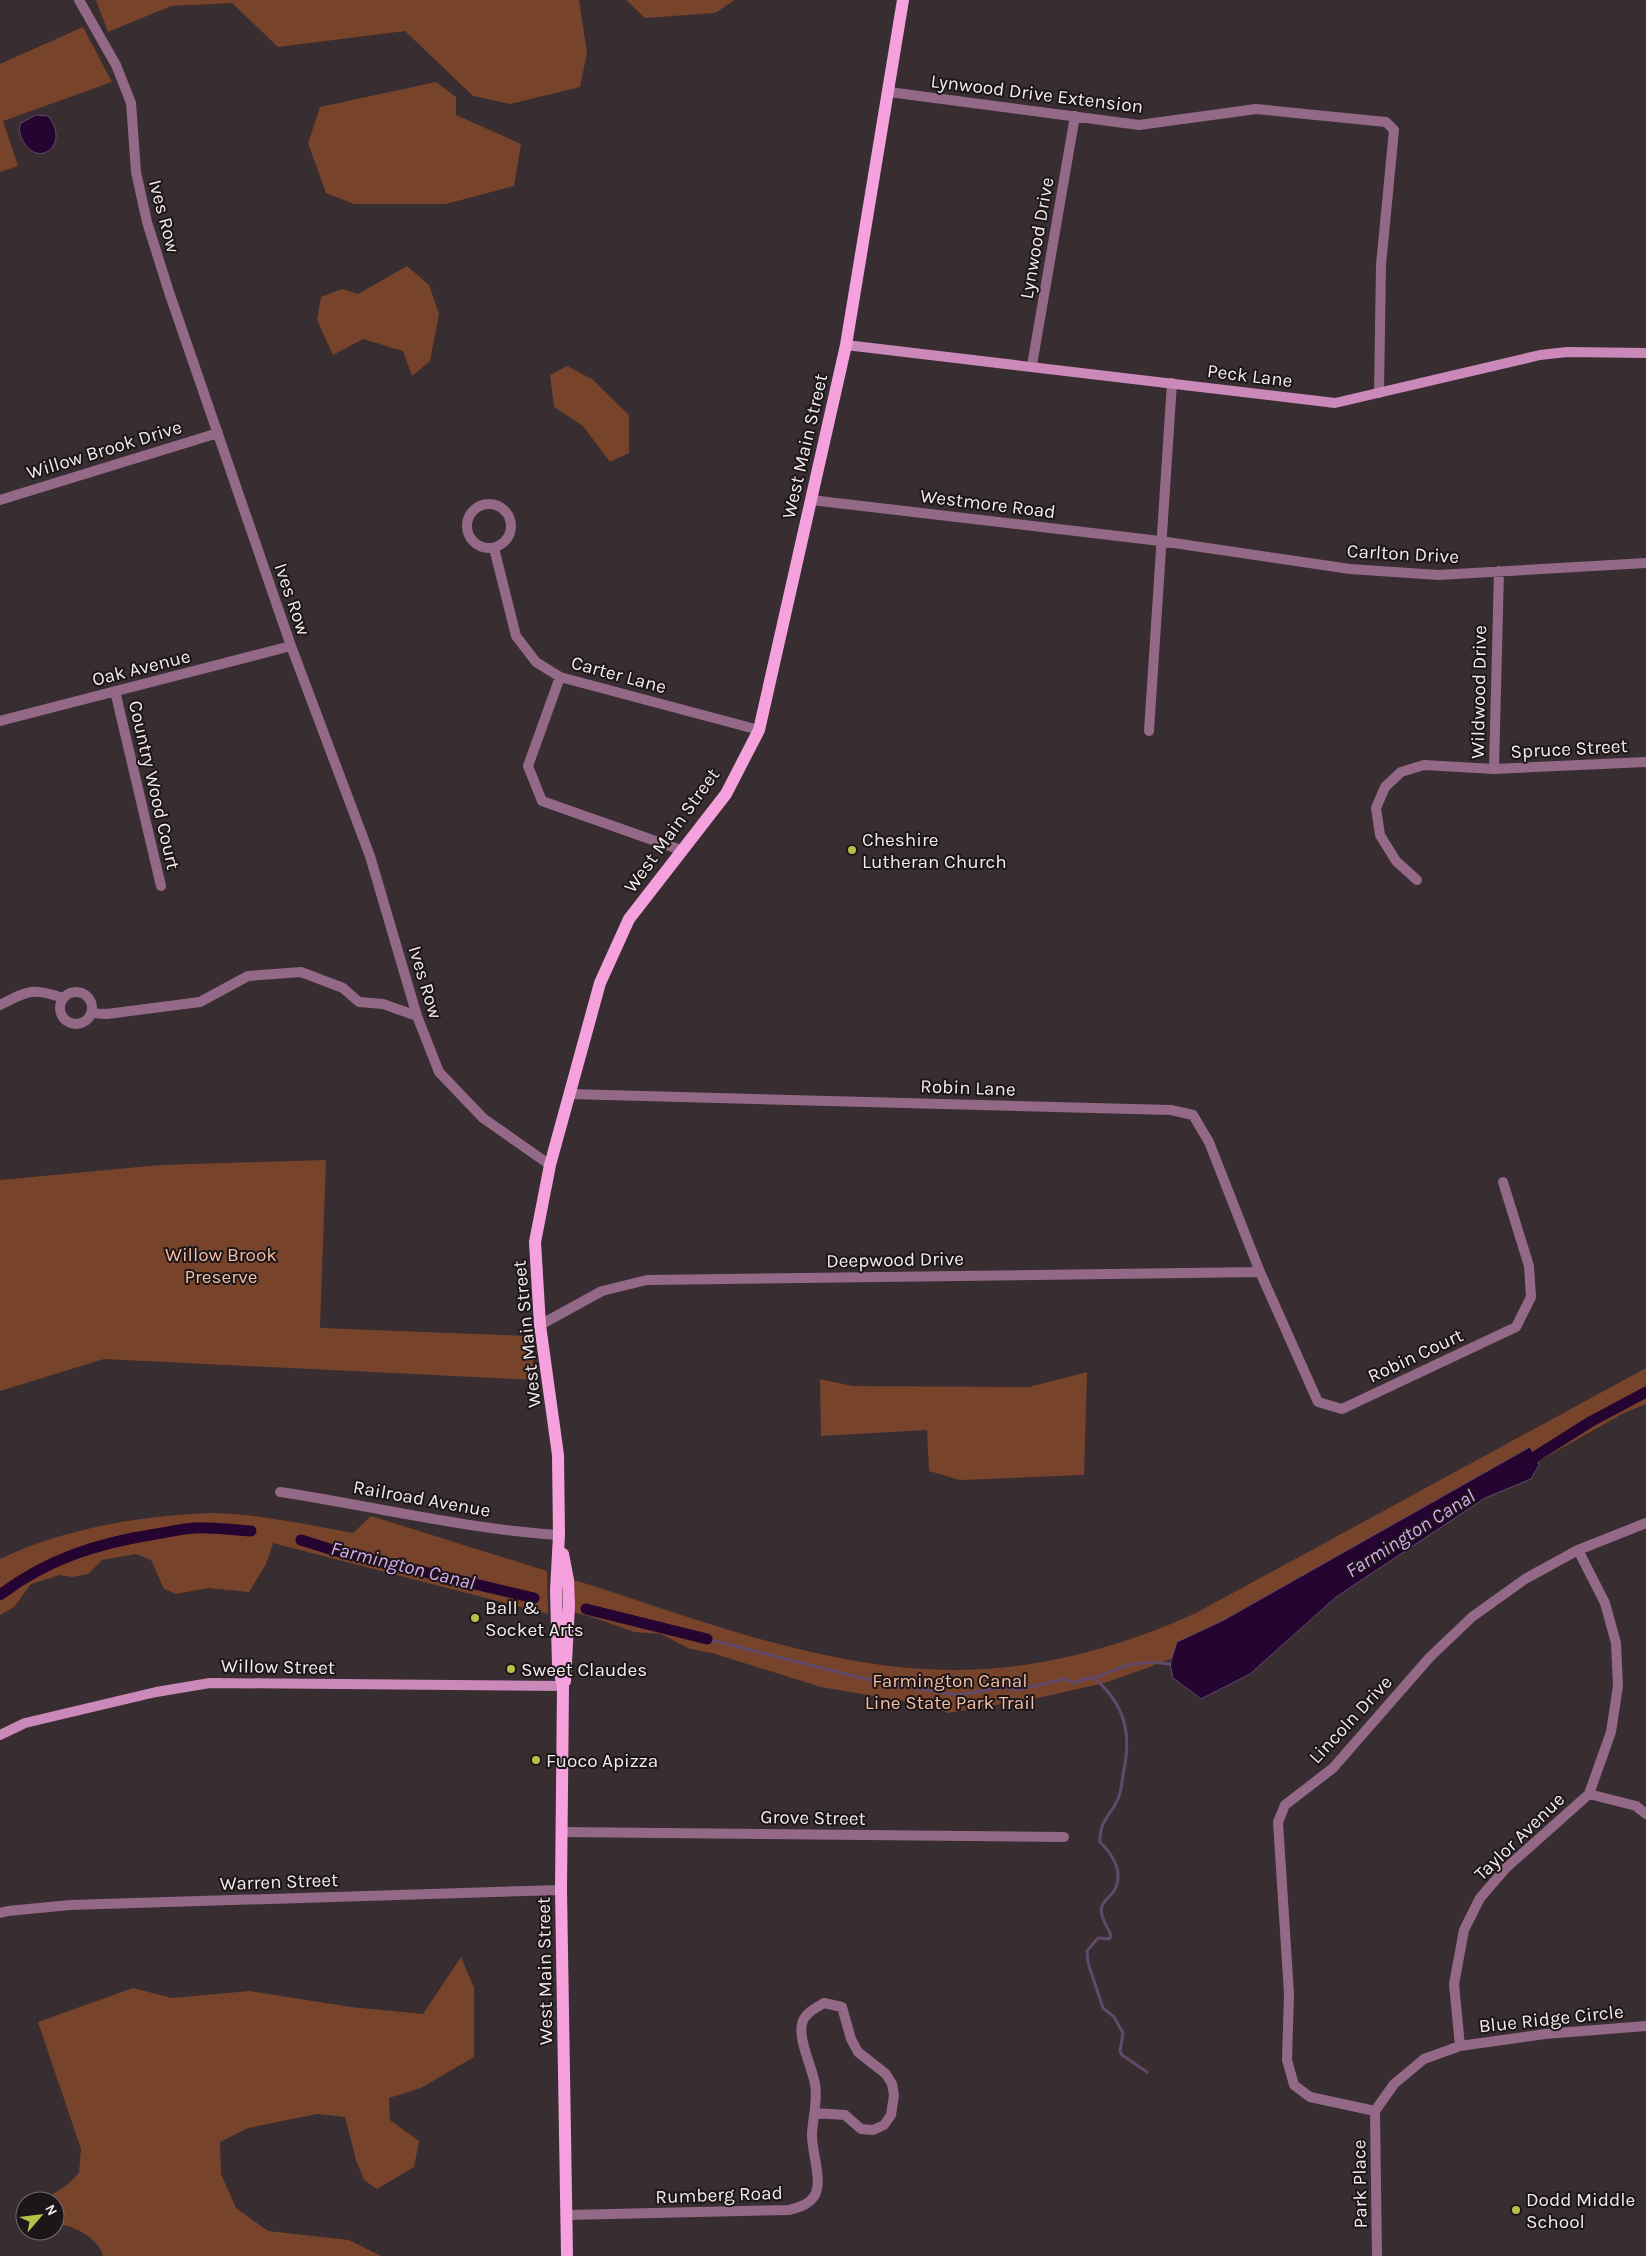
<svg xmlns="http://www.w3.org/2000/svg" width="1646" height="2256" font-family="Karla,sans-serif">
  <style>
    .green { fill: #78432b }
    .water { fill: #250432; stroke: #62496a }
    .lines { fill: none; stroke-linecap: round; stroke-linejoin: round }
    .stream { stroke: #62496a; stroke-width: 3 }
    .canal { stroke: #250432; stroke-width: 11 }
    .street { stroke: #936987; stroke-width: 10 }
    .secondary { stroke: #ca89b8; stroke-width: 10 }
    .primary { stroke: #f5a1de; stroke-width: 12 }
    .poi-dot { fill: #b8c147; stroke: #1c1618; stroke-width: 2 }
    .labels { text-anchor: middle; stroke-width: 4; stroke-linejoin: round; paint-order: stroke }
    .street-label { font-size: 19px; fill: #f2ebed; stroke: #1c1618 }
    .poi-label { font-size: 19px; fill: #f2ebed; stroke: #1c1618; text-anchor: start }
    .park-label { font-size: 19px; fill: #f3bda4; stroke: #1c1618 }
    .water-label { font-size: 20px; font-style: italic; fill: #daa7f3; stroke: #1c1618 }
  </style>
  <rect width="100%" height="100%" fill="#382d30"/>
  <!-- green -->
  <path class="green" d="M96 0H579L587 53 580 87 510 104 473 96 405 31 278 47 232 3 171 6 108 32Z
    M626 0H735L715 13 645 18Z
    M83 27 112 82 3 121 18 166 0 172V64Z
    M436 82 456 97V115L521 144 514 186 446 204H354L326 193 308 143 320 107Z
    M407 266 429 285 439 314 430 361 412 376 403 351 363 339 333 355 317 320 321 297 342 289 358 294Z
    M567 366 592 379 629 415V453L610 462 583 426 554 407 550 375Z
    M326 1160 320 1328 529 1336 536 1380 104 1359 0 1391V1180L161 1165Z
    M1646 1368V1404L1622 1414 1347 1570 1190 1651 1147 1668 1104 1683 1038 1698 948 1713 927 1705 821 1687 712 1653 690 1649 661 1634 634 1632 589 1616 571 1612V1579C696 1618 825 1671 959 1670 1041 1669 1121 1647 1196 1613Z
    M1087 1372 1084 1475 960 1480 929 1471 927 1430 821 1436 820 1379 852 1386 1029 1387Z
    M210 1513C259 1514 305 1524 353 1533L371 1516 547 1571 548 1614 273 1543 266 1564 249 1592 208 1588 176 1594 164 1589 151 1560 136 1554 102 1560 88 1574 72 1577 60 1575 31 1584 14 1607 0 1615V1559C65 1528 139 1516 210 1513Z
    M461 1957 474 1988V2057L421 2088 389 2098 390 2120 419 2141 414 2167 377 2189 364 2180 356 2160 345 2117 317 2114 248 2128 220 2142 221 2174 236 2208 268 2231 349 2240 381 2256H103C99 2238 72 2224 55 2224V2201H42L67 2185 79 2173 81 2149 38 2022 133 1988 172 1998 249 1991 351 2007 423 2014Z"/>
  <!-- water -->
  <path class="water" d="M36 115 48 116C71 143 39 170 23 141 20 135 18 129 21 123Z
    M1530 1447 1539 1465 1531 1479 1485 1498 1351 1587 1335 1598 1250 1674 1201 1699 1173 1678 1170 1664 1177 1642 1222 1621Z"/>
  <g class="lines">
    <!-- stream -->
    <path class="stream" d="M707 1639 878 1682 957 1695 1005 1687 1017 1690 1064 1679 1074 1683 1088 1678H1094L1127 1665 1152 1662 1170 1664
      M1094 1678C1126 1705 1132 1735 1123 1775 1122 1783 1121 1794 1117 1801 1108 1819 1100 1820 1100 1842 1113 1855 1124 1873 1114 1891 1111 1896 1104 1900 1102 1906 1099 1916 1108 1927 1111 1936L1109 1939 1098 1938 1087 1951 1088 1963 1103 2008 1114 2017 1123 2033 1120 2051 1122 2055 1147 2072"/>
    <!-- canal -->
    <path class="canal" d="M1522 1465 1590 1422 1646 1392
      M301 1540 336 1551 534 1598
      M0 1595C47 1559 98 1543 156 1534 168 1532 181 1529 194 1528 213 1527 232 1530 251 1531
      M586 1609 707 1639"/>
    <!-- street -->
    <path class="street" d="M79 0 116 65 131 103 136 172 147 222 169 292 291 646 370 856 417 1016 439 1072 483 1118 550 1165
      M889 92 1139 125 1256 109 1386 122 1394 130 1381 265 1379 393
      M1032 365 1075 116
      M0 500 218 433
      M811 500 1160 541 1350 569 1438 575 1646 563
      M467 526a22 22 0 1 1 44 0a22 22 0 1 1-44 0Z
      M494 548 516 636 536 662 560 677 759 730
      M560 677 528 766 542 801 681 850
      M115 691 161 886
      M0 721 291 646
      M1149 731 1172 383
      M1494 769 1499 571
      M1417 880 1396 861 1380 835 1376 808 1385 787 1401 772 1424 765 1494 769 1646 762
      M60 1008a16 16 0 1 1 32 0a16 16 0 1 1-32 0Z
      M0 1005C27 991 32 987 63 998
      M91 1013 107 1014 200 1002 248 976 301 972 343 988 359 1002 383 1004 417 1016
      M569 1094 1171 1110 1193 1115 1209 1142 1260 1272 1318 1402 1342 1409 1516 1327 1531 1297 1529 1266 1503 1182
      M540 1325 602 1291 647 1280 1260 1272
      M280 1492C373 1506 465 1529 559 1535
      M1589 1794 1636 1806 1646 1814
      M561 1832 1064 1837
      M0 1913 8 1911 70 1905 561 1890
      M1460 2046 1454 1984 1464 1930 1480 1898 1506 1868 1589 1794 1611 1732 1618 1686 1616 1643 1605 1603 1578 1550
      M1375 2111 1310 2097 1294 2085 1287 2060 1289 1994 1278 1822 1285 1805 1333 1768 1430 1657 1472 1617 1525 1579 1578 1550 1646 1523
      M1375 2111 1394 2084 1424 2059 1460 2046 1545 2034 1646 2026
      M1375 2111 1377 2256
      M567 2215 789 2210C799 2207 809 2205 815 2195 823 2179 811 2151 812 2133 813 2117 818 2100 815 2084 812 2067 798 2039 802 2024 804 2013 816 2008 824 2003L842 2007 851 2039 858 2052 886 2074 892 2084 894 2095 891 2115 884 2125 873 2130 861 2129 845 2115 815 2113"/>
    <!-- secondary -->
    <path class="secondary" d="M846 345 1335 403 1540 355 1567 352 1646 353
      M0 1735 25 1723 156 1692 210 1683 563 1686"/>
    <!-- primary -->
    <path class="primary" d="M563 1554 568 1580 569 1605 565 1681
      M567 2256 561 1890 563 1686 558 1665 556 1590 559 1535 558 1455 540 1325 535 1242 550 1165 600 983 629 919 726 794 759 730 846 345 903 0"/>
  </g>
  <!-- markers -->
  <g class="poi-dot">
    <circle cx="852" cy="850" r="5"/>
    <circle cx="475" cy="1618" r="5"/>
    <circle cx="511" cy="1669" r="5"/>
    <circle cx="536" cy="1760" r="5"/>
    <circle cx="1516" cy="2210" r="5"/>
  </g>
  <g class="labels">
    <!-- street labels -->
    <g class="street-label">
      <text transform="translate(1037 93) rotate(7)" y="7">Lynwood Drive Extension</text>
      <text transform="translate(165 216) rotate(75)" y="7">Ives Row</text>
      <text transform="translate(1036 238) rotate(-80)" y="7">Lynwood Drive</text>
      <text transform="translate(1250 375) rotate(7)" y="7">Peck Lane</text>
      <text transform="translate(804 446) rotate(-77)" y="7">West Main Street</text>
      <text transform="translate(104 449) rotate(-17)" y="7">Willow Brook Drive</text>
      <text transform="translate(988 503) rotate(7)" y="7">Westmore Road</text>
      <text transform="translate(1403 553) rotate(3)" y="7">Carlton Drive</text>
      <text transform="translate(293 599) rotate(71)" y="7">Ives Row</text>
      <text transform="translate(141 667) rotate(-14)" y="7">Oak Avenue</text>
      <text transform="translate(619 674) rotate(15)" y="7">Carter Lane</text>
      <text transform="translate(1478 692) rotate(-89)" y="7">Wildwood Drive</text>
      <text transform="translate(1569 748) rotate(-3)" y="7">Spruce Street</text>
      <text transform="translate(155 785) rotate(77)" y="7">Country Wood Court</text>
      <text transform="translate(671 830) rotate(-54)" y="7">West Main Street</text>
      <text transform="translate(426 982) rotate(73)" y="7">Ives Row</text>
      <text transform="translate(968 1087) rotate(2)" y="7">Robin Lane</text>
      <text transform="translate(895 1259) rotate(-1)" y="7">Deepwood Drive</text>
      <text transform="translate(526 1334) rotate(-96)" y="7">West Main Street</text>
      <text transform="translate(1415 1355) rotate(-25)" y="7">Robin Court</text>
      <text transform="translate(422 1498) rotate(10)" y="7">Railroad Avenue</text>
      <text transform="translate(278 1666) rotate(1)" y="7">Willow Street</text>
      <text transform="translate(1350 1719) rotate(-47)" y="7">Lincoln Drive</text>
      <text transform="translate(813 1817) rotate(1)" y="7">Grove Street</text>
      <text transform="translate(1519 1836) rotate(-44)" y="7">Taylor Avenue</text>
      <text transform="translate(279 1881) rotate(-2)" y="7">Warren Street</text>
      <text transform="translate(544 1971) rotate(-91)" y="7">West Main Street</text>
      <text transform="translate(1551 2018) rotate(-6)" y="7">Blue Ridge Circle</text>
      <text transform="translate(1359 2184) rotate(-91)" y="7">Park Place</text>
      <text transform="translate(719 2194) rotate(-2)" y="7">Rumberg Road</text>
    </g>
    <!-- poi labels -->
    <g class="poi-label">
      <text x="862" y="846">Cheshire<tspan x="862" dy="22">Lutheran Church</tspan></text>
      <text x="485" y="1614">Ball &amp;<tspan x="485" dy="22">Socket Arts</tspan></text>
      <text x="521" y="1676">Sweet Claudes</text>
      <text x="546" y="1767">Fuoco Apizza</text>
      <text x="1526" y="2206">Dodd Middle<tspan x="1526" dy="22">School</tspan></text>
    </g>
    <!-- park labels -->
    <g class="park-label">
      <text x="221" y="1261">Willow Brook<tspan x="221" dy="22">Preserve</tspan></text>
      <text x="950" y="1687">Farmington Canal<tspan x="950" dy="22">Line State Park Trail</tspan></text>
    </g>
    <!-- water labels -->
    <g class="water-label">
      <text transform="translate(1410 1533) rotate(-32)" y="7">Farmington Canal</text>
      <text transform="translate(403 1565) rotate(14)" y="7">Farmington Canal</text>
    </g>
  </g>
  <!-- north arrow -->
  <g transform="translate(40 2216) rotate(62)"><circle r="24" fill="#1c1618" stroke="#726b6d"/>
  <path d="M0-4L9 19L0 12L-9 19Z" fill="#b8c147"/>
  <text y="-8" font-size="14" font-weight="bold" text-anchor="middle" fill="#f2ebed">N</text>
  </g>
</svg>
